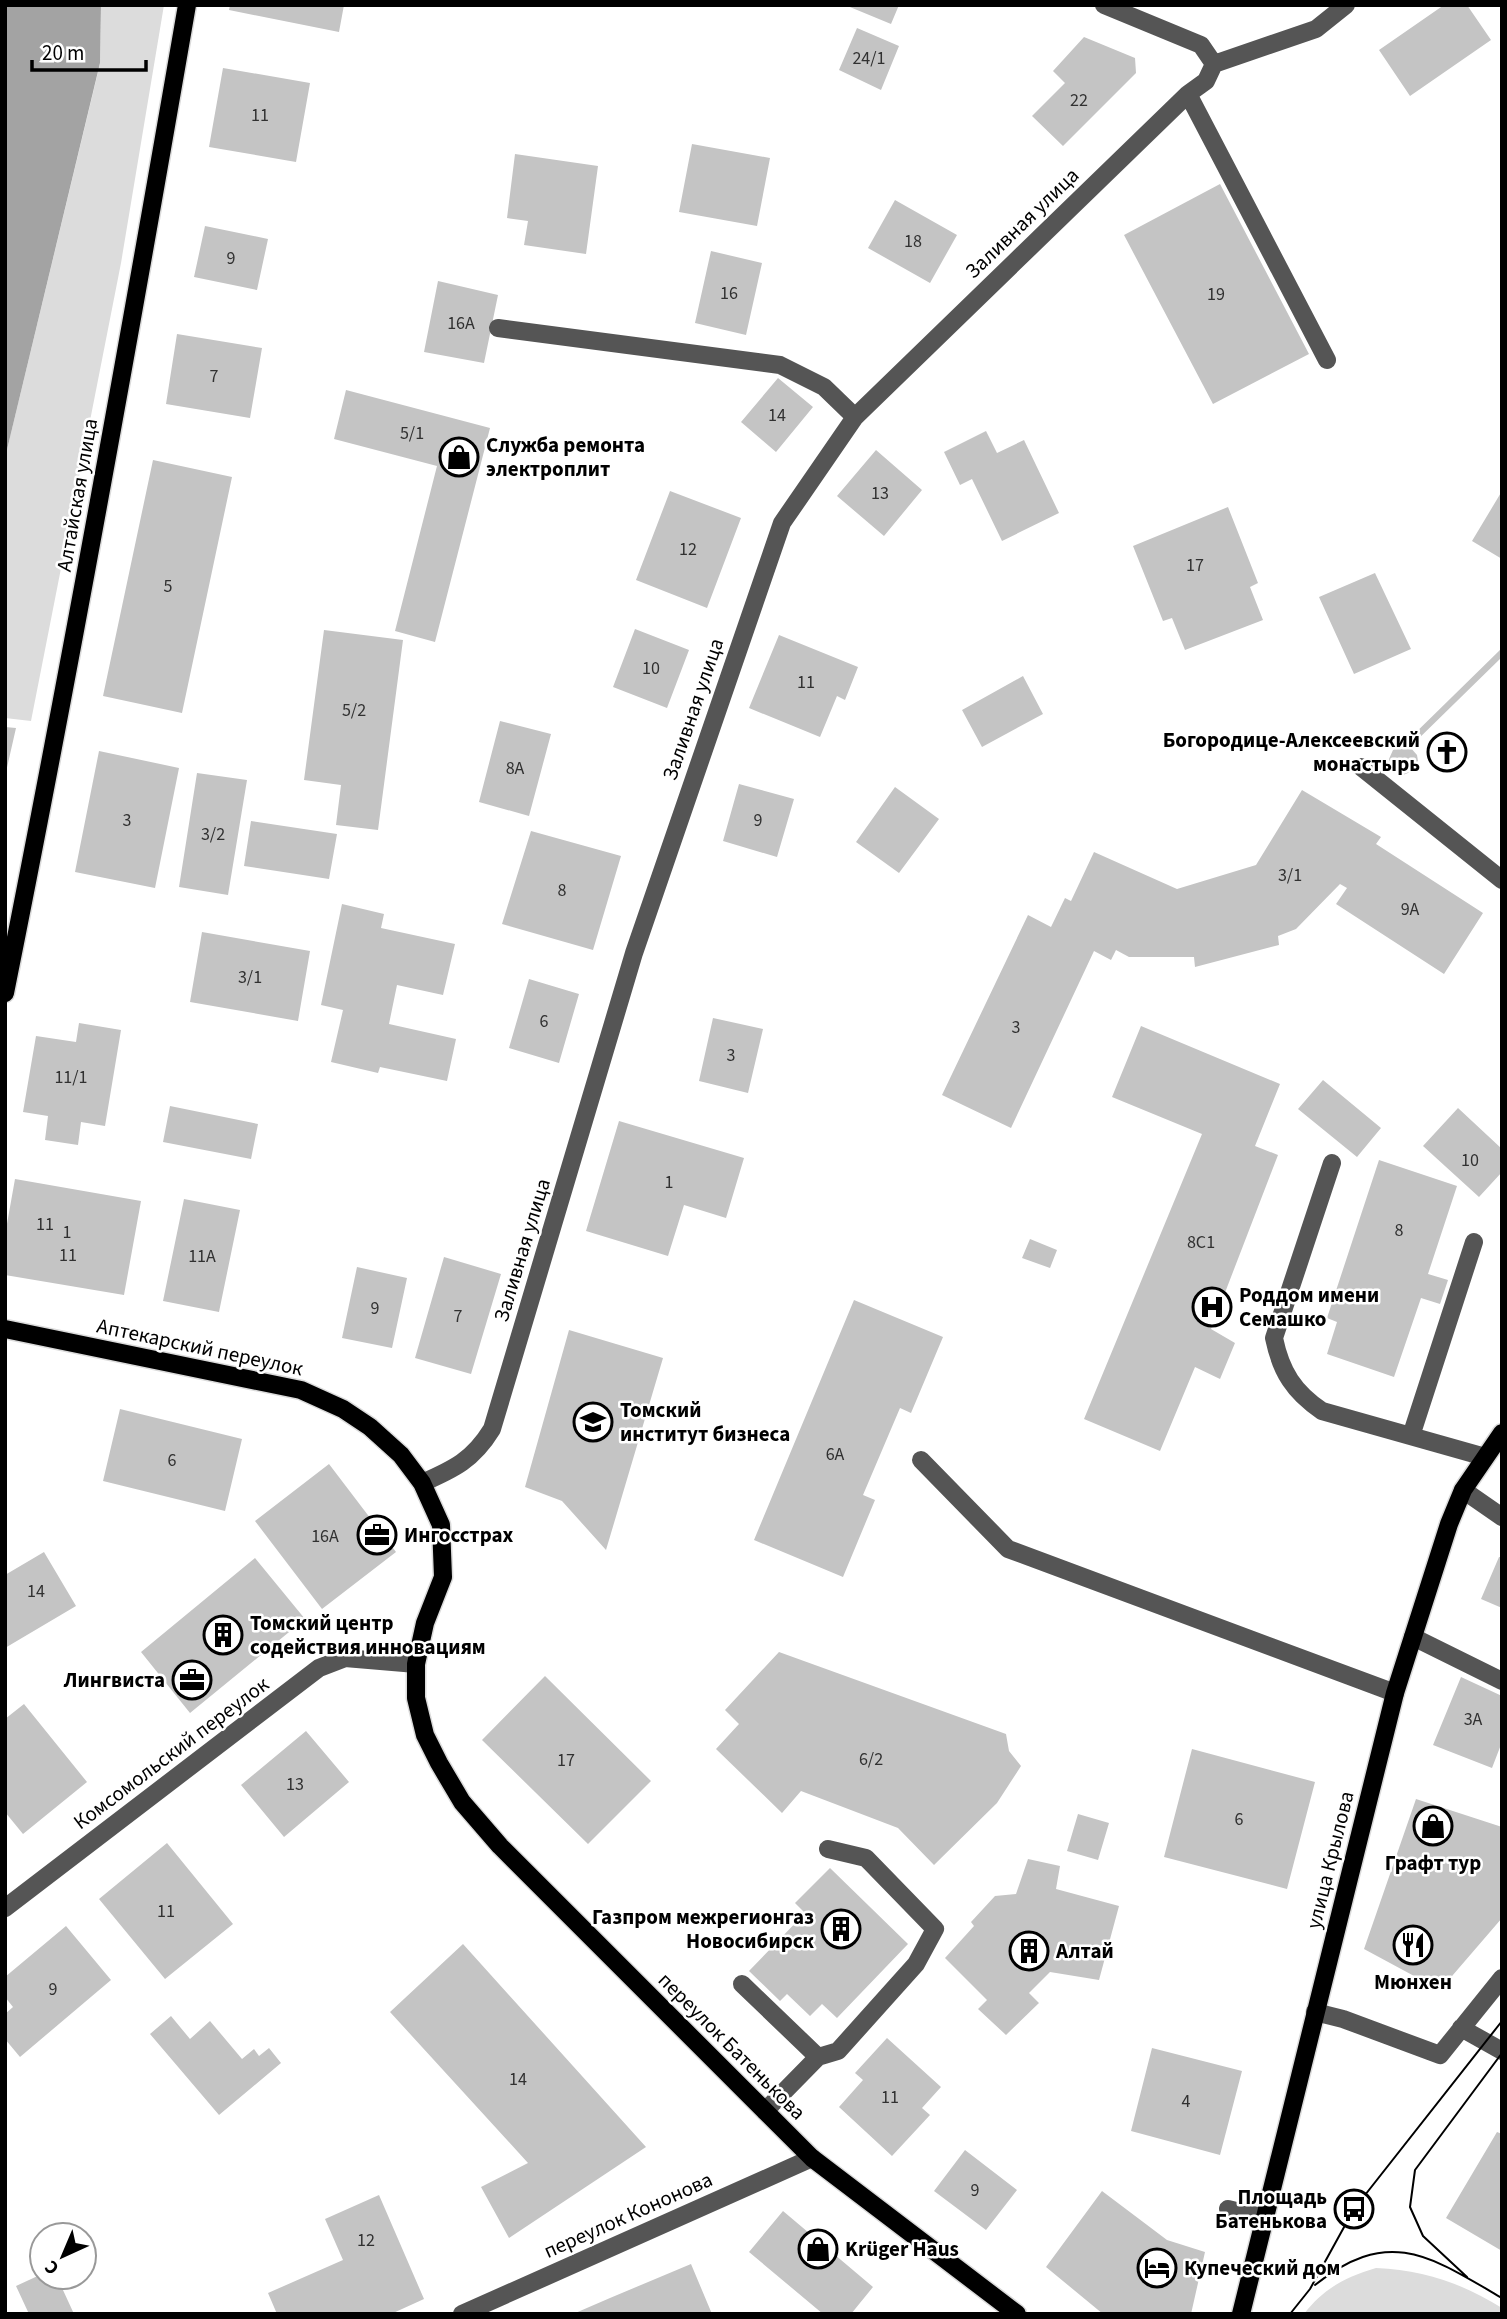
<svg xmlns="http://www.w3.org/2000/svg" width="1507" height="2319" font-family="'Source Sans 3',sans-serif">
  <style>
    .green { fill: #dcdcdc }
    .water { fill: #a3a3a3 }
    .building { fill: #c4c4c4 }
    .lines { fill: none; stroke-linecap: round; stroke-linejoin: round }
    .major-casing { stroke: #dbdbdb; stroke-width: 21 }
    .minor { stroke: #555; stroke-width: 18 }
    .major { stroke: #000; stroke-width: 18 }
    .tram { stroke: #000; stroke-width: 2 }
    .labels { text-anchor: middle; stroke-width: 5; stroke-linejoin: round; paint-order: stroke }
    .number-label { font-size: 18px; fill: #313131 }
    .street-label { font-size: 21px; fill: #000; stroke: #fff }
    .poi-label { font-size: 21px; font-weight: bold; fill: #000; stroke: #fff; text-anchor: start }
  </style>
  <rect width="100%" height="100%" fill="#fff"/>
  <!-- green -->
  <path class="green" d="M101 5H164L121 263 31 721 5 718V458L100 64Z
    M1376 2268C1423 2270 1462 2283 1502 2308V2314H1304C1324 2288 1346 2277 1376 2268Z"/>
  <!-- water -->
  <path class="water" d="M5 5H101L100 63 5 458Z"/>
  <!-- building -->
  <path class="building" d="M230 5H344L339 32 229 10Z
    M845 5H899L891 24Z
    M1444 5H1467L1491 40 1410 96 1379 50Z
    M857 28 899 46 881 90 839 70Z
    M1084 37 1135 58 1136 73 1063 146 1032 116 1065 83 1053 71Z
    M223 68 310 83 296 162 209 147Z
    M692 144 770 158 757 226 679 212Z
    M515 154 598 166 586 254 524 245 528 221 507 218Z
    M1220 184 1309 354 1213 404 1124 235Z
    M895 200 957 235 930 283 868 248Z
    M205 226 268 239 257 290 194 277Z
    M711 251 762 263 746 335 695 323Z
    M438 281 498 295 484 363 424 352Z
    M177 334 262 348 250 418 166 404Z
    M778 378 813 407 776 452 741 422Z
    M346 390 490 428 435 642 395 631 437 466 334 439Z
    M986 431 997 453 1024 440 1059 513 1002 541 972 479 960 485 944 452Z
    M876 450 922 490 884 536 837 496Z
    M153 460 232 477 182 713 103 696Z
    M670 491 741 518 707 608 636 580Z
    M1502 491V559L1472 541Z
    M1228 507 1258 583 1250 587 1263 620 1185 650 1172 618 1163 621 1133 546Z
    M1375 573 1411 649 1354 674 1319 597Z
    M635 629 689 650 667 708 613 687Z
    M324 630 403 640 378 830 336 825 341 785 304 780Z
    M779 635 858 667 845 700 837 696 820 737 749 708Z
    M1502 648V657L1410 747 1417 755 1418 761 1413 771 1403 775 1393 771 1389 759 1393 750 1403 745Z
    M1023 676 1043 714 982 747 962 710Z
    M500 721 551 734 529 816 479 802Z
    M5 727 16 728 6 772H5Z
    M99 751 179 768 155 888 75 872Z
    M197 773 247 780 228 895 179 887Z
    M739 784 794 799 777 857 723 841Z
    M895 787 939 819 899 873 856 842Z
    M1302 790 1381 837 1376 844 1483 913 1444 974 1336 904 1347 888 1340 884 1296 929 1278 936 1279 945 1195 967 1194 957H1129L1116 950 1111 960 1094 951 1011 1128 942 1095 1028 915 1051 927 1065 898 1071 901 1094 852 1177 889 1256 865Z
    M251 821 337 834 329 879 244 866Z
    M531 831 621 856 593 950 502 924Z
    M342 904 384 914 381 928 455 944 443 995 397 985 389 1024 456 1039 447 1081 380 1067 378 1073 331 1062 343 1010 321 1005Z
    M202 932 310 951 298 1021 190 1002Z
    M529 979 579 994 559 1063 509 1048Z
    M713 1018 763 1029 748 1093 699 1081Z
    M79 1023 121 1030 105 1126 81 1122 78 1145 45 1140 48 1116 23 1112 36 1036 76 1042Z
    M1141 1026 1280 1084 1255 1146 1278 1155 1211 1329 1235 1343 1220 1379 1195 1367 1160 1451 1084 1419 1202 1134 1112 1097Z
    M1323 1080 1381 1128 1357 1157 1298 1109Z
    M170 1106 258 1124 251 1159 163 1142Z
    M1458 1108 1502 1149V1172L1479 1197 1423 1146Z
    M619 1121 744 1158 726 1218 684 1205 668 1256 586 1231Z
    M1379 1160 1457 1186 1428 1274 1448 1280 1440 1304 1421 1298 1394 1377 1327 1354 1337 1322 1327 1318Z
    M15 1179 141 1201 124 1295 5 1275V1235Z
    M184 1199 240 1210 219 1312 163 1301Z
    M1030 1239 1057 1250 1050 1268 1022 1258Z
    M444 1257 501 1274 471 1374 415 1358Z
    M357 1267 407 1278 392 1348 342 1338Z
    M854 1300 943 1337 911 1413 900 1408 863 1495 875 1500 843 1577 754 1540Z
    M569 1330 663 1358 606 1550 562 1501 525 1487Z
    M120 1409 242 1439 225 1511 103 1481Z
    M329 1464 396 1552 322 1609 255 1521Z
    M44 1552 76 1606 5 1648V1575Z
    M1499 1557H1502V1608L1481 1599Z
    M255 1558 305 1619 190 1713 141 1652Z
    M779 1652 1006 1734 1009 1751 1021 1766 997 1803 934 1865 898 1828 801 1791 782 1813 716 1749 739 1724 725 1710Z
    M545 1676 651 1781 588 1844 482 1740Z
    M1461 1677 1502 1696V1742L1492 1768 1433 1745Z
    M24 1704 87 1782 23 1834 5 1812V1719Z
    M306 1731 349 1782 284 1837 241 1785Z
    M1192 1749 1315 1782 1287 1889 1164 1857Z
    M1416 1799 1502 1827V1918L1440 1990 1364 1949Z
    M1078 1814 1109 1823 1098 1860 1067 1851Z
    M167 1843 233 1924 165 1979 99 1899Z
    M1028 1859 1060 1866 1056 1889 1119 1906 1099 1980 1050 1972 1029 1993 1039 2003 1006 2035 978 2009 987 2000 945 1958 974 1926 971 1922 995 1896 1016 1894Z
    M830 1868 908 1944 837 2018 822 2004 810 2016 787 1994 780 2001 749 1971 805 1913 795 1903Z
    M66 1926 111 1980 20 2057 5 2039V2014L13 2007 5 1997V1977Z
    M463 1944 646 2147 509 2238 481 2187 528 2163 390 2012Z
    M171 2016 190 2039 210 2021 242 2059 254 2049 259 2056 269 2048 281 2063 219 2115 150 2034Z
    M887 2038 941 2087 922 2108 930 2115 892 2156 839 2107 863 2080 855 2073Z
    M1152 2048 1242 2071 1220 2155 1131 2131Z
    M1497 2132 1502 2134V2251L1446 2218Z
    M965 2150 1017 2190 986 2230 934 2191Z
    M1102 2191 1167 2240 1205 2252 1191 2314H1103L1046 2267Z
    M379 2195 424 2299 391 2314H277L268 2293 343 2260 325 2219Z
    M783 2211 873 2287 851 2314H823L749 2252Z
    M691 2264 712 2314H573L610 2298Z
    M42 2274V2277H57L74 2314H29L16 2286Z"/>
  <g class="lines">
    <defs>
      <path id="major" d="M5 993C71 664 130 335 187 5
        M5 1329 301 1390 343 1409 370 1427 401 1455 422 1483 441 1525 443 1577 425 1623 416 1664V1698L425 1735 439 1763 462 1802 500 1846 812 2158 1017 2314
        M1241 2314 1395 1693 1449 1524 1463 1490 1502 1433"/>
    </defs>
    <!-- major casing -->
    <use href="#major" class="major-casing"/>
    <!-- minor -->
    <path class="minor" d="M1104 5 1201 45 1214 64
      M1188 94 1327 360
      M498 328 780 365 824 387 855 417
      M1361 767 1502 880
      M1332 1163 1274 1338C1281 1372 1294 1392 1322 1411L1485 1457
      M1411 1436 1474 1242
      M921 1460 1008 1549 1395 1693
      M422 1483C454 1469 473 1460 492 1429L634 953 782 523 855 417 1188 94 1206 81 1214 64 1316 29 1346 5
      M1463 1490 1502 1517
      M1413 1637 1502 1681
      M5 1908 319 1668 345 1658 416 1664
      M742 1984 818 2057
      M1315 2012 1343 2019 1440 2055 1502 1978
      M1461 2028 1502 2051
      M765 2111 818 2057 838 2051 916 1964 935 1929 866 1858 828 1849
      M1228 2209 1265 2218
      M462 2314 812 2158"/>
    <!-- major -->
    <use href="#major" class="major"/>
    <!-- tram -->
    <path class="tram" d="M1467 2277 1423 2236 1410 2207 1415 2170 1502 2053
      M1315 2285C1389 2226 1430 2256 1502 2298
      M1290 2314 1310 2289 1354 2209 1502 2021"/>
  </g>
  <!-- icons -->
  <defs>
    <symbol id="shop-ring" viewBox="-11 -11 22 22"><circle r="9.5" fill="#fff" stroke="#000" stroke-width="1.5"/><path d="M-5-2.5h2.3a2.7 3.5 0 0 1 5.4 0H5L5.5 6h-11ZM-1.5-2.5h3a1.5 2.3 0 0 0-3 0Z" fill="#000"/></symbol>
    <symbol id="church-ring" viewBox="-11 -11 22 22"><circle r="9.5" fill="#fff" stroke="#000" stroke-width="1.5"/><path d="M-1.2-6h2.4v3.5h3.3v2.4h-3.3V6h-2.4V-.1h-3.3v-2.4h3.3Z" fill="#000"/></symbol>
    <symbol id="hospital-ring" viewBox="-11 -11 22 22"><circle r="9.5" fill="#fff" stroke="#000" stroke-width="1.5"/><path d="M-5-5h3v3.5h4V-5h3V5h-3V1.5h-4V5h-3Z" fill="#000"/></symbol>
    <symbol id="university-ring" viewBox="-11 -11 22 22"><circle r="9.5" fill="#fff" stroke="#000" stroke-width="1.5"/><path d="M0-5L7-2L0 1L-7-2ZM-4 1L0 2.5L4 1V4Q0 6-4 4Z" fill="#000"/></symbol>
    <symbol id="office-ring" viewBox="-11 -11 22 22"><circle r="9.5" fill="#fff" stroke="#000" stroke-width="1.5"/><path d="M-6-3h4V-5.5h4V-3h4V5H-6ZM-1-4.5V-3h2v-1.5ZM-6 0V1H6V0Z" fill="#000"/></symbol>
    <symbol id="building-ring" viewBox="-11 -11 22 22"><circle r="9.5" fill="#fff" stroke="#000" stroke-width="1.5"/><path d="M-4-6H4V6H1V3H-1V6H-4ZM-2.5-4.3h1.7v1.8h-1.7ZM.8-4.3h1.7v1.8H.8ZM-2.5-1h1.7V.8h-1.7ZM.8-1h1.7V.8H.8Z" fill="#000"/></symbol>
    <symbol id="restaurant-ring" viewBox="-11 -11 22 22"><circle r="9.5" fill="#fff" stroke="#000" stroke-width="1.5"/><path d="M-5-6h1v4h1v-4h1v4h1v-4h1v5L-1.5 .5V6h-2V.5L-5-1ZM5-6V6H3V1.5H1.5Q1.5-4 5-6Z" fill="#000"/></symbol>
    <symbol id="bus-ring" viewBox="-11 -11 22 22"><circle r="9.5" fill="#fff" stroke="#000" stroke-width="1.5"/><path d="M-5-6H5V4H4V6H2V4H-2V6H-4V4H-5ZM-3.5-4V0h7V-4ZM-3.5 1.2v1.5H-2V1.2ZM2 1.2v1.5H3.5V1.2Z" fill="#000"/></symbol>
    <symbol id="hotel-ring" viewBox="-11 -11 22 22"><circle r="9.5" fill="#fff" stroke="#000" stroke-width="1.5"/><path d="M-6-4.5h1.5V1H6V5H4.5V3h-9V5H-6ZM-4 0a1.8 1.8 0 1 1 3.6 0ZM.5 0V-2.5h3Q6-2.5 6 0Z" fill="#000"/></symbol>
  </defs>
  <g fill-rule="evenodd">
    <use href="#shop-ring" x="437" y="435" width="44" height="44"/>
    <use href="#church-ring" x="1425" y="730" width="44" height="44"/>
    <use href="#hospital-ring" x="1190" y="1285" width="44" height="44"/>
    <use href="#university-ring" x="571" y="1400" width="44" height="44"/>
    <use href="#office-ring" x="355" y="1513" width="44" height="44"/>
    <use href="#building-ring" x="201" y="1613" width="44" height="44"/>
    <use href="#office-ring" x="170" y="1658" width="44" height="44"/>
    <use href="#shop-ring" x="1411" y="1804" width="44" height="44"/>
    <use href="#building-ring" x="819" y="1907" width="44" height="44"/>
    <use href="#restaurant-ring" x="1391" y="1923" width="44" height="44"/>
    <use href="#building-ring" x="1007" y="1929" width="44" height="44"/>
    <use href="#bus-ring" x="1332" y="2187" width="44" height="44"/>
    <use href="#shop-ring" x="796" y="2227" width="44" height="44"/>
    <use href="#hotel-ring" x="1135" y="2246" width="44" height="44"/>
  </g>
  <g class="labels">
    <!-- number labels -->
    <g class="number-label">
      <text x="869" y="64">24/1</text>
      <text x="1079" y="106">22</text>
      <text x="260" y="121">11</text>
      <text x="913" y="247">18</text>
      <text x="231" y="264">9</text>
      <text x="729" y="299">16</text>
      <text x="1216" y="300">19</text>
      <text x="461" y="329">16А</text>
      <text x="214" y="382">7</text>
      <text x="777" y="421">14</text>
      <text x="412" y="439">5/1</text>
      <text x="880" y="499">13</text>
      <text x="688" y="555">12</text>
      <text x="1195" y="571">17</text>
      <text x="168" y="592">5</text>
      <text x="651" y="674">10</text>
      <text x="806" y="688">11</text>
      <text x="354" y="716">5/2</text>
      <text x="515" y="774">8А</text>
      <text x="127" y="826">3</text>
      <text x="758" y="826">9</text>
      <text x="213" y="840">3/2</text>
      <text x="1290" y="881">3/1</text>
      <text x="562" y="896">8</text>
      <text x="1410" y="915">9А</text>
      <text x="250" y="983">3/1</text>
      <text x="544" y="1027">6</text>
      <text x="1016" y="1033">3</text>
      <text x="731" y="1061">3</text>
      <text x="71" y="1083">11/1</text>
      <text x="1470" y="1166">10</text>
      <text x="669" y="1188">1</text>
      <text x="45" y="1230">11</text>
      <text x="1399" y="1236">8</text>
      <text x="67" y="1238">1</text>
      <text x="1201" y="1248">8С1</text>
      <text x="68" y="1261">11</text>
      <text x="202" y="1262">11А</text>
      <text x="375" y="1314">9</text>
      <text x="458" y="1322">7</text>
      <text x="835" y="1460">6А</text>
      <text x="172" y="1466">6</text>
      <text x="325" y="1542">16А</text>
      <text x="36" y="1597">14</text>
      <text x="1473" y="1725">3А</text>
      <text x="871" y="1765">6/2</text>
      <text x="566" y="1766">17</text>
      <text x="295" y="1790">13</text>
      <text x="1239" y="1825">6</text>
      <text x="166" y="1917">11</text>
      <text x="53" y="1995">9</text>
      <text x="518" y="2085">14</text>
      <text x="890" y="2103">11</text>
      <text x="1186" y="2107">4</text>
      <text x="975" y="2196">9</text>
      <text x="366" y="2246">12</text>
    </g>
    <!-- street labels -->
    <g class="street-label">
      <text transform="translate(1022 223) rotate(-44)" y="7">Заливная улица</text>
      <text transform="translate(77 495) rotate(-80)" y="7">Алтайская улица</text>
      <text transform="translate(693 709) rotate(-71)" y="7">Заливная улица</text>
      <text transform="translate(522 1250) rotate(-73)" y="7">Заливная улица</text>
      <text transform="translate(200 1347) rotate(12)" y="7">Аптекарский переулок</text>
      <text transform="translate(171 1753) rotate(-37)" y="7">Комсомольский переулок</text>
      <text transform="translate(1330 1860) rotate(-76)" y="7">улица Крылова</text>
      <text transform="translate(732 2046) rotate(45)" y="7">переулок Батенькова</text>
      <text transform="translate(628 2215) rotate(-24)" y="7">переулок Кононова</text>
    </g>
    <!-- poi labels -->
    <g class="poi-label">
      <text x="486" y="452">Служба ремонта<tspan x="486" dy="24">электроплит</tspan></text>
      <text x="1420" y="747" text-anchor="end">Богородице-Алексеевский<tspan x="1420" dy="24">монастырь</tspan></text>
      <text x="1239" y="1302">Роддом имени<tspan x="1239" dy="24">Семашко</tspan></text>
      <text x="620" y="1417">Томский<tspan x="620" dy="24">институт бизнеса</tspan></text>
      <text x="404" y="1542">Ингосстрах</text>
      <text x="250" y="1630">Томский центр<tspan x="250" dy="24">содействия инновациям</tspan></text>
      <text x="165" y="1687" text-anchor="end">Лингвиста</text>
      <text x="1433" y="1870" text-anchor="middle">Графт тур</text>
      <text x="814" y="1924" text-anchor="end">Газпром межрегионгаз<tspan x="814" dy="24">Новосибирск</tspan></text>
      <text x="1056" y="1958">Алтай</text>
      <text x="1413" y="1989" text-anchor="middle">Мюнхен</text>
      <text x="1327" y="2204" text-anchor="end">Площадь<tspan x="1327" dy="24">Батенькова</tspan></text>
      <text x="845" y="2256">Krüger Haus</text>
      <text x="1184" y="2275">Купеческий дом</text>
    </g>
  </g>
  <!-- border -->
  <rect width="1507" height="2319" fill="none" stroke="#000000" stroke-width="14"/>
  <!-- north arrow -->
  <g transform="translate(63 2256) rotate(224)"><circle r="33" fill="#ffffff" stroke="#999999" stroke-width="2"/>
  <path d="M0-5L12 26L0 18L-12 26Z" fill="#000000"/>
  <text y="-10" font-size="19" font-weight="bold" text-anchor="middle" fill="#000000">С</text>
  </g>
  <!-- scale -->
  <path d="M32 60v10h114v-10" fill="none" stroke="#000000" stroke-width="3.5"/>
  <text x="42" y="60" font-size="21" fill="#000000" stroke="#ffffff" stroke-width="5" paint-order="stroke">20 m</text>
</svg>
